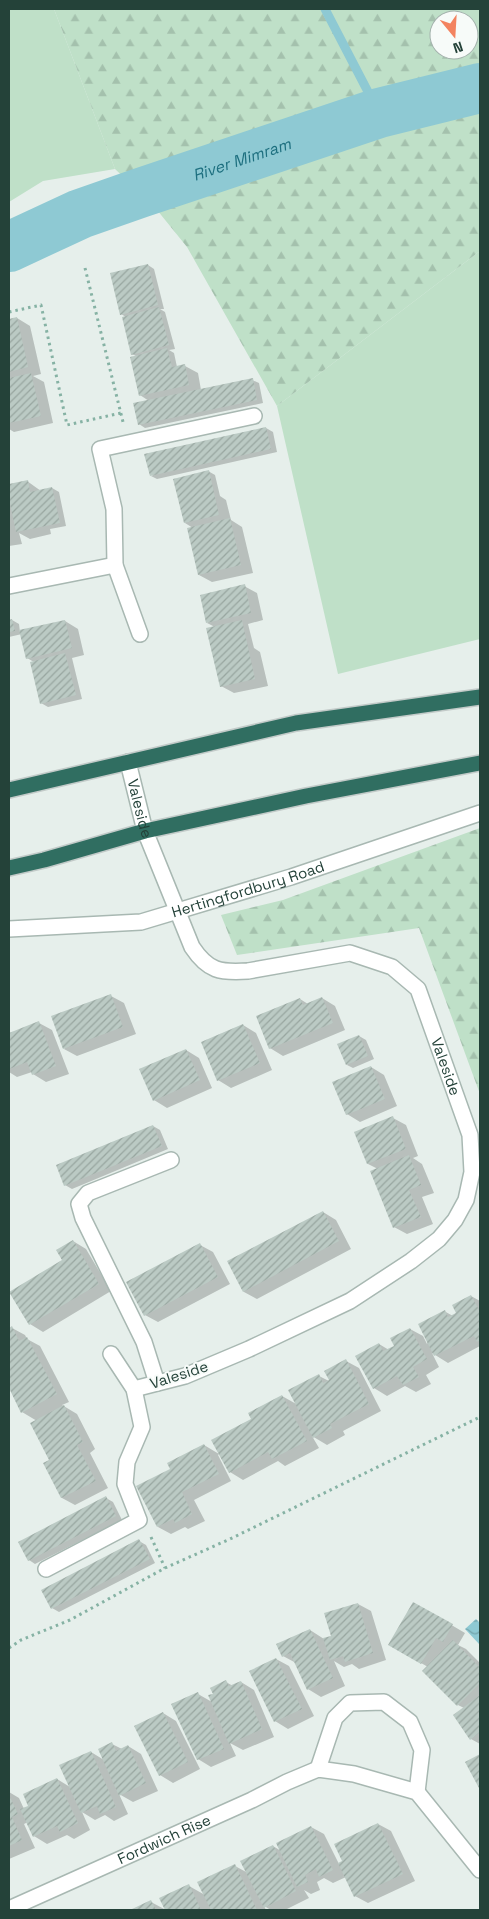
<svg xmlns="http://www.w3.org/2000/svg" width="489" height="1919" font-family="'Space Grotesk',sans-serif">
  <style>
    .grass { fill: #bfe0c8 }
    .forest { fill: url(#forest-firs); fill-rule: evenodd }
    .water { fill: url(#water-waves) }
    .shadow { fill: #0003 }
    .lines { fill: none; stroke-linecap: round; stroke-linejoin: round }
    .stream { stroke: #8ec9d3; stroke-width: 9 }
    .river { stroke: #8ec9d3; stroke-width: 50 }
    .building { fill: url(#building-hatch) }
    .minor-casing { stroke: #a8b8b2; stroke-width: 18 }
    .highway-casing { stroke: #c2cac8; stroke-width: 18 }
    .path { stroke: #86b2a4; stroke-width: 3; stroke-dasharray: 2.5 4; stroke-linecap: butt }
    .minor { stroke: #fff; stroke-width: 15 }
    .highway { stroke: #306e61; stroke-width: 15 }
    .labels { text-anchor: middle; stroke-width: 4; stroke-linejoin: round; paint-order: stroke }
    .street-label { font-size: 15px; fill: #244239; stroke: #f7fbf9 }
    .water-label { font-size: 16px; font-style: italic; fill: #1d6f7f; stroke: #f7fbf9 }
  </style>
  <defs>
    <pattern id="forest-firs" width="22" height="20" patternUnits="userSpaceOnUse" patternTransform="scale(1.25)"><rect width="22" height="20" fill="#bfe0c8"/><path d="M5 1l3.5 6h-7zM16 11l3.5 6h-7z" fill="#a4c1ad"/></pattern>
    <pattern id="water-waves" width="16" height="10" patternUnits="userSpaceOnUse" patternTransform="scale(1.25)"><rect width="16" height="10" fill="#8ec9d3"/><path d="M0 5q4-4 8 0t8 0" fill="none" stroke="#74a5ac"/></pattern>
    <pattern id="building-hatch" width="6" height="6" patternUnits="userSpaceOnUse" patternTransform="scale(1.25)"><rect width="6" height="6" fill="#bbcac4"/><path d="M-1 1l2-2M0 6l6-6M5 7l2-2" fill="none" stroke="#98a6a0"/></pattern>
  </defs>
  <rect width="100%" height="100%" fill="#e6efeb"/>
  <!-- grass -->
  <path class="grass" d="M9 9H54L115 169 43 181 9 202Z
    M480 251V639L338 674 277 406Z"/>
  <!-- forest -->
  <path class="forest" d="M54 9H480V251L277 406 187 247 153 205 115 169ZM439 20H469V50H439Z
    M480 828V1094L419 928 237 955 221 915 283 900Z"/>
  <!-- water -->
  <path class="water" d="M129 183 153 205 72 233 9 261V232L57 211Z
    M476 1619 480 1623V1645L465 1629Z"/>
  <!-- shadow -->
  <path class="shadow" d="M148 265 154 269 164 309H160L165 312 175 349 169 350 174 353 177 367 185 366 198 373 201 390 252 380 259 383 263 403 145 428 139 424 149 401 140 395 136 356 132 354 126 317 121 314Z
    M17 318 30 326 41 374 33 376 44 382 53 423 14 432 9 429V320Z
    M266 428 273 432 277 452 157 479 151 476Z
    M208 471 215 475 220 496 226 500 231 520 242 527 253 573 212 582 199 575 193 528 185 523Z
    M27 481 41 491 52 488 59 492 66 526 50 529 51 534 30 539 19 533 22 544 9 546V486Z
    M244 586 257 593 263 620 248 624 254 648 260 652 268 686 234 693 221 686 215 627 207 623Z
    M12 620 19 624 20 632 65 621 78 629 84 655 72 658 82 699 48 707 41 703 34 662 27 658 22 634 9 637V621Z
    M111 996 124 1003 136 1034 77 1056 64 1049Z
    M322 998 335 1006 345 1030 283 1056 270 1048 257 1017 300 999 308 1004Z
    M39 1023 52 1030 69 1074 46 1082 33 1074 32 1072 17 1077 9 1072V1034Z
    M243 1025 256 1033 272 1070 231 1088 218 1080Z
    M359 1036 366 1040 374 1059 353 1068 347 1065Z
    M186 1050 199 1058 212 1088 167 1108 154 1100Z
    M371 1067 384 1075 397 1106 360 1122 347 1114Z
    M393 1118 406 1125 418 1156 413 1158 422 1164 434 1193 422 1197 433 1224 407 1234 394 1227 378 1169 368 1164 356 1132Z
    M153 1126 160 1130 168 1149 72 1189 65 1185Z
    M323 1212 336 1220 351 1249 257 1299 244 1292 229 1262Z
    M73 1241 86 1249 111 1291 43 1332 30 1324Z
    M200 1245 213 1252 230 1284 158 1322 145 1315Z
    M471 1296 480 1301V1346L448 1363 432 1353 439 1367 426 1375 431 1384 416 1392 405 1386 387 1396 374 1388 379 1344 389 1350 396 1346 410 1329 423 1336 427 1344 444 1311 453 1316Z
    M12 1328 25 1335 27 1339 40 1346 69 1402 62 1405 77 1414 95 1449 90 1453 108 1488 75 1505 62 1498 37 1421 22 1412 9 1386V1329Z
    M346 1361 359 1368 381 1411 343 1431 345 1435 327 1445 312 1436 319 1448 285 1466 278 1461 243 1480 230 1472 253 1420 282 1396 298 1405 319 1376 329 1381Z
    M204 1445 219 1454 218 1455 231 1481 194 1500 205 1521 188 1529 185 1527 171 1534 158 1527 172 1470Z
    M106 1498 113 1502 122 1520 35 1564 29 1560Z
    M139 1541 146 1545 155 1563 59 1612 52 1608Z
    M414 1603 465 1633 458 1645 466 1649 480 1663V1744L471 1739 464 1708 458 1705 424 1671 428 1667 390 1645Z
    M358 1604 371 1611 386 1660 359 1669 352 1664 344 1667 334 1661 345 1686 321 1697 308 1689 296 1663 283 1656 310 1630 324 1639 333 1637Z
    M276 1659 289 1666 314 1716 288 1729 275 1721Z
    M226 1682 233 1686 241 1682 254 1690 274 1737 243 1750 230 1743 236 1756 211 1767 198 1759V1694L212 1702 214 1694Z
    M163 1713 176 1721 200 1769 173 1783 160 1775Z
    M112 1744 122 1749 128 1746 141 1754 158 1791 133 1802 119 1794 128 1814 114 1821 105 1815 95 1820 82 1812 90 1830 74 1839 67 1835 47 1844 34 1836 28 1822 24 1824 35 1848 9 1859V1792L19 1798 24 1809 30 1806 57 1779 70 1787 91 1752 104 1760Z
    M378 1824 391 1831 415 1881 368 1903 355 1896 346 1877 333 1883 324 1878 317 1882 320 1890 311 1894 304 1890 309 1898 285 1910H271L264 1906 266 1910H212L211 1908 210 1910H166L161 1899 189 1886 205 1895 235 1866 248 1873 273 1846 281 1851 311 1827 324 1834 339 1864 344 1862Z
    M151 1902 166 1910H133Z"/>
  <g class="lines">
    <!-- stream -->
    <path class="stream" d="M325 9 379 113"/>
    <!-- river -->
    <path class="river" id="s1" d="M9 247 80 214 140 193 379 113 480 88"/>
  </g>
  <!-- building -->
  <path class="building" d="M148 264 158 305 120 315 110 273Z
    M159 307 169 345 131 355 122 317Z
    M17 317 28 367 9 372V319Z
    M167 348 172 367 185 364 189 385 139 396 130 357Z
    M31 373 41 416 9 423V378Z
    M253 378 257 400 138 425 133 403Z
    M266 427 271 449 150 476 144 454Z
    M209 470 219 515 184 523 173 479Z
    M28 480 30 492 52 487 60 523 16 532 9 499V484Z
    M230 518 241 565 198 575 187 528Z
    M245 584 251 613 206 623 200 595Z
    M12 619 15 631 9 632V620Z
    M65 620 72 648 26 659 19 630Z
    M242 620 255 679 220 687 206 628Z
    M65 653 76 695 40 704 30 662Z
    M111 994 123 1027 63 1049 51 1016Z
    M322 997 333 1023 269 1049 256 1016 300 998 303 1005Z
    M39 1021 56 1066 32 1075 27 1062 9 1069V1033Z
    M243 1024 260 1063 217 1081 201 1042Z
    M359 1035 368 1056 346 1065 337 1044Z
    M186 1049 200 1080 153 1101 139 1069Z
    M371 1066 385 1099 346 1115 332 1082Z
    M393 1116 406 1149 367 1164 354 1132Z
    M153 1125 162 1146 64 1186 56 1165Z
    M409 1155 421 1185 409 1190 421 1217 393 1228 370 1171Z
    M323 1211 339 1241 243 1292 227 1261Z
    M73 1240 99 1284 29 1325 9 1292 62 1260 56 1250Z
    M200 1243 218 1277 144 1316 126 1282Z
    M471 1295 480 1312V1340L477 1342 474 1336 434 1356 418 1324 445 1310 448 1317 456 1313 452 1305Z
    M12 1326 19 1341 27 1337 57 1394 21 1413 9 1388V1328Z
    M410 1328 427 1359 413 1367 419 1377 403 1385 397 1376 373 1389 355 1356 379 1343 383 1351 394 1346 390 1338Z
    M346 1359 369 1404 330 1424 332 1428 313 1438 288 1390 319 1374 323 1383 329 1380 324 1371Z
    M282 1395 307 1441 272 1459 268 1452 229 1473 211 1440 251 1419 248 1413Z
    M64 1405 83 1442 77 1445 96 1481 61 1498 43 1463 49 1460 30 1423Z
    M204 1444 219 1474 182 1492 192 1514 175 1523 173 1519 157 1527 136 1486 170 1469 167 1463Z
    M106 1496 116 1516 28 1561 18 1542Z
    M139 1539 150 1559 51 1609 41 1590Z
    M413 1602 453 1624 443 1642 436 1638 421 1664 388 1645Z
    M358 1603 373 1653 345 1662 343 1656 330 1660 323 1638 331 1636 324 1613Z
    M310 1629 333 1678 307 1690 290 1653 282 1657 276 1644Z
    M453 1640 480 1668V1683L457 1706 422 1671Z
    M276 1658 302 1709 274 1722 249 1671Z
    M226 1680 229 1686 241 1681 262 1729 229 1744 208 1695 213 1694 210 1688Z
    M198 1692 224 1749 197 1760 171 1704Z
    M480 1695V1732L470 1740 453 1715Z
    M163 1712 188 1762 159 1776 134 1726Z
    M112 1742 116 1751 128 1745 146 1783 119 1796 98 1749Z
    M91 1751 116 1807 100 1814 97 1806 81 1813 59 1765Z
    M480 1754V1790L465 1762Z
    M57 1778 78 1823 60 1832 57 1826 33 1837 20 1809 28 1806 23 1794Z
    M9 1795 18 1814 12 1817 22 1840 9 1846Z
    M378 1823 403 1874 354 1897 338 1863 342 1861 334 1844Z
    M311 1826 333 1870 319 1877 316 1869 305 1875 308 1882 297 1887 276 1843Z
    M273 1845 296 1891 264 1908 240 1861Z
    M235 1864 257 1910H211L197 1882Z
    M189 1884 201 1910H165L159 1898Z
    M151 1900 156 1910H130Z"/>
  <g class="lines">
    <defs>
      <g id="minor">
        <path d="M9 586 115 565"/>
        <path d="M140 634 115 565 114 509 100 449 254 416"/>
        <path id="s2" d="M128 762 145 831 192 947C208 971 220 973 248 971L350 953 392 967 418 989 470 1135 472 1172 466 1200 455 1220 439 1239 411 1261 350 1301 249 1349 185 1376 134 1389"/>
        <path id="s3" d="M9 929 141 922 291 877 480 813"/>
        <path d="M157 1383 144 1342 83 1218 79 1204 88 1193 171 1160"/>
        <path d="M46 1569 139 1520 125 1484 127 1462 142 1427 134 1389 111 1354"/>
        <path d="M318 1769 335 1718 350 1703 384 1702 410 1722 422 1750 417 1792"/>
        <path id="s4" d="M9 1909 252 1800 287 1782 318 1769 354 1774 417 1792 480 1870"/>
      </g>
      <path id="highway" d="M9 790 296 723 480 697
        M9 868 44 860 145 831 306 796 480 763"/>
    </defs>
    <!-- minor casing -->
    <use href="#minor" class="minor-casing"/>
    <!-- highway casing -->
    <use href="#highway" class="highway-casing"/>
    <!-- path -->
    <path class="path" d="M85 268 123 422
      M9 312 41 305 67 425 121 413
      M151 1537 165 1568
      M9 1648 21 1640 70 1620 165 1568 230 1539 480 1417"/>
    <!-- minor -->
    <use href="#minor" class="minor"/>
    <!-- highway -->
    <use href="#highway" class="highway"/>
  </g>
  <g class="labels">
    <!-- street labels -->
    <g class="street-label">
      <text dy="5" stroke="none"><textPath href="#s2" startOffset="48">Valeside</textPath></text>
      <text dy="5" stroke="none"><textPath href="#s3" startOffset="244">Hertingfordbury Road</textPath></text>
      <text dy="5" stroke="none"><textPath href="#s2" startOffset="526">Valeside</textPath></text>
      <text transform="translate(179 1375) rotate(-18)" y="5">Valeside</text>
      <text dy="5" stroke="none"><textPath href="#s4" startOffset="170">Fordwich Rise</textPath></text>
    </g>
    <!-- water labels -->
    <g class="water-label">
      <text dy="6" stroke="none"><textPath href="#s1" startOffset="249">River Mimram</textPath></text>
    </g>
  </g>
  <!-- border -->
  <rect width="489" height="1919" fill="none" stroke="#244239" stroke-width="20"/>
  <!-- north arrow -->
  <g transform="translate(454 35) rotate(162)"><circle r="24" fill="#f7fbf9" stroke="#a3b1ac"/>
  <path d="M0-4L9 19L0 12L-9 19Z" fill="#f38360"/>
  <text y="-8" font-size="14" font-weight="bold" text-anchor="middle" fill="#244239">N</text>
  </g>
</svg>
